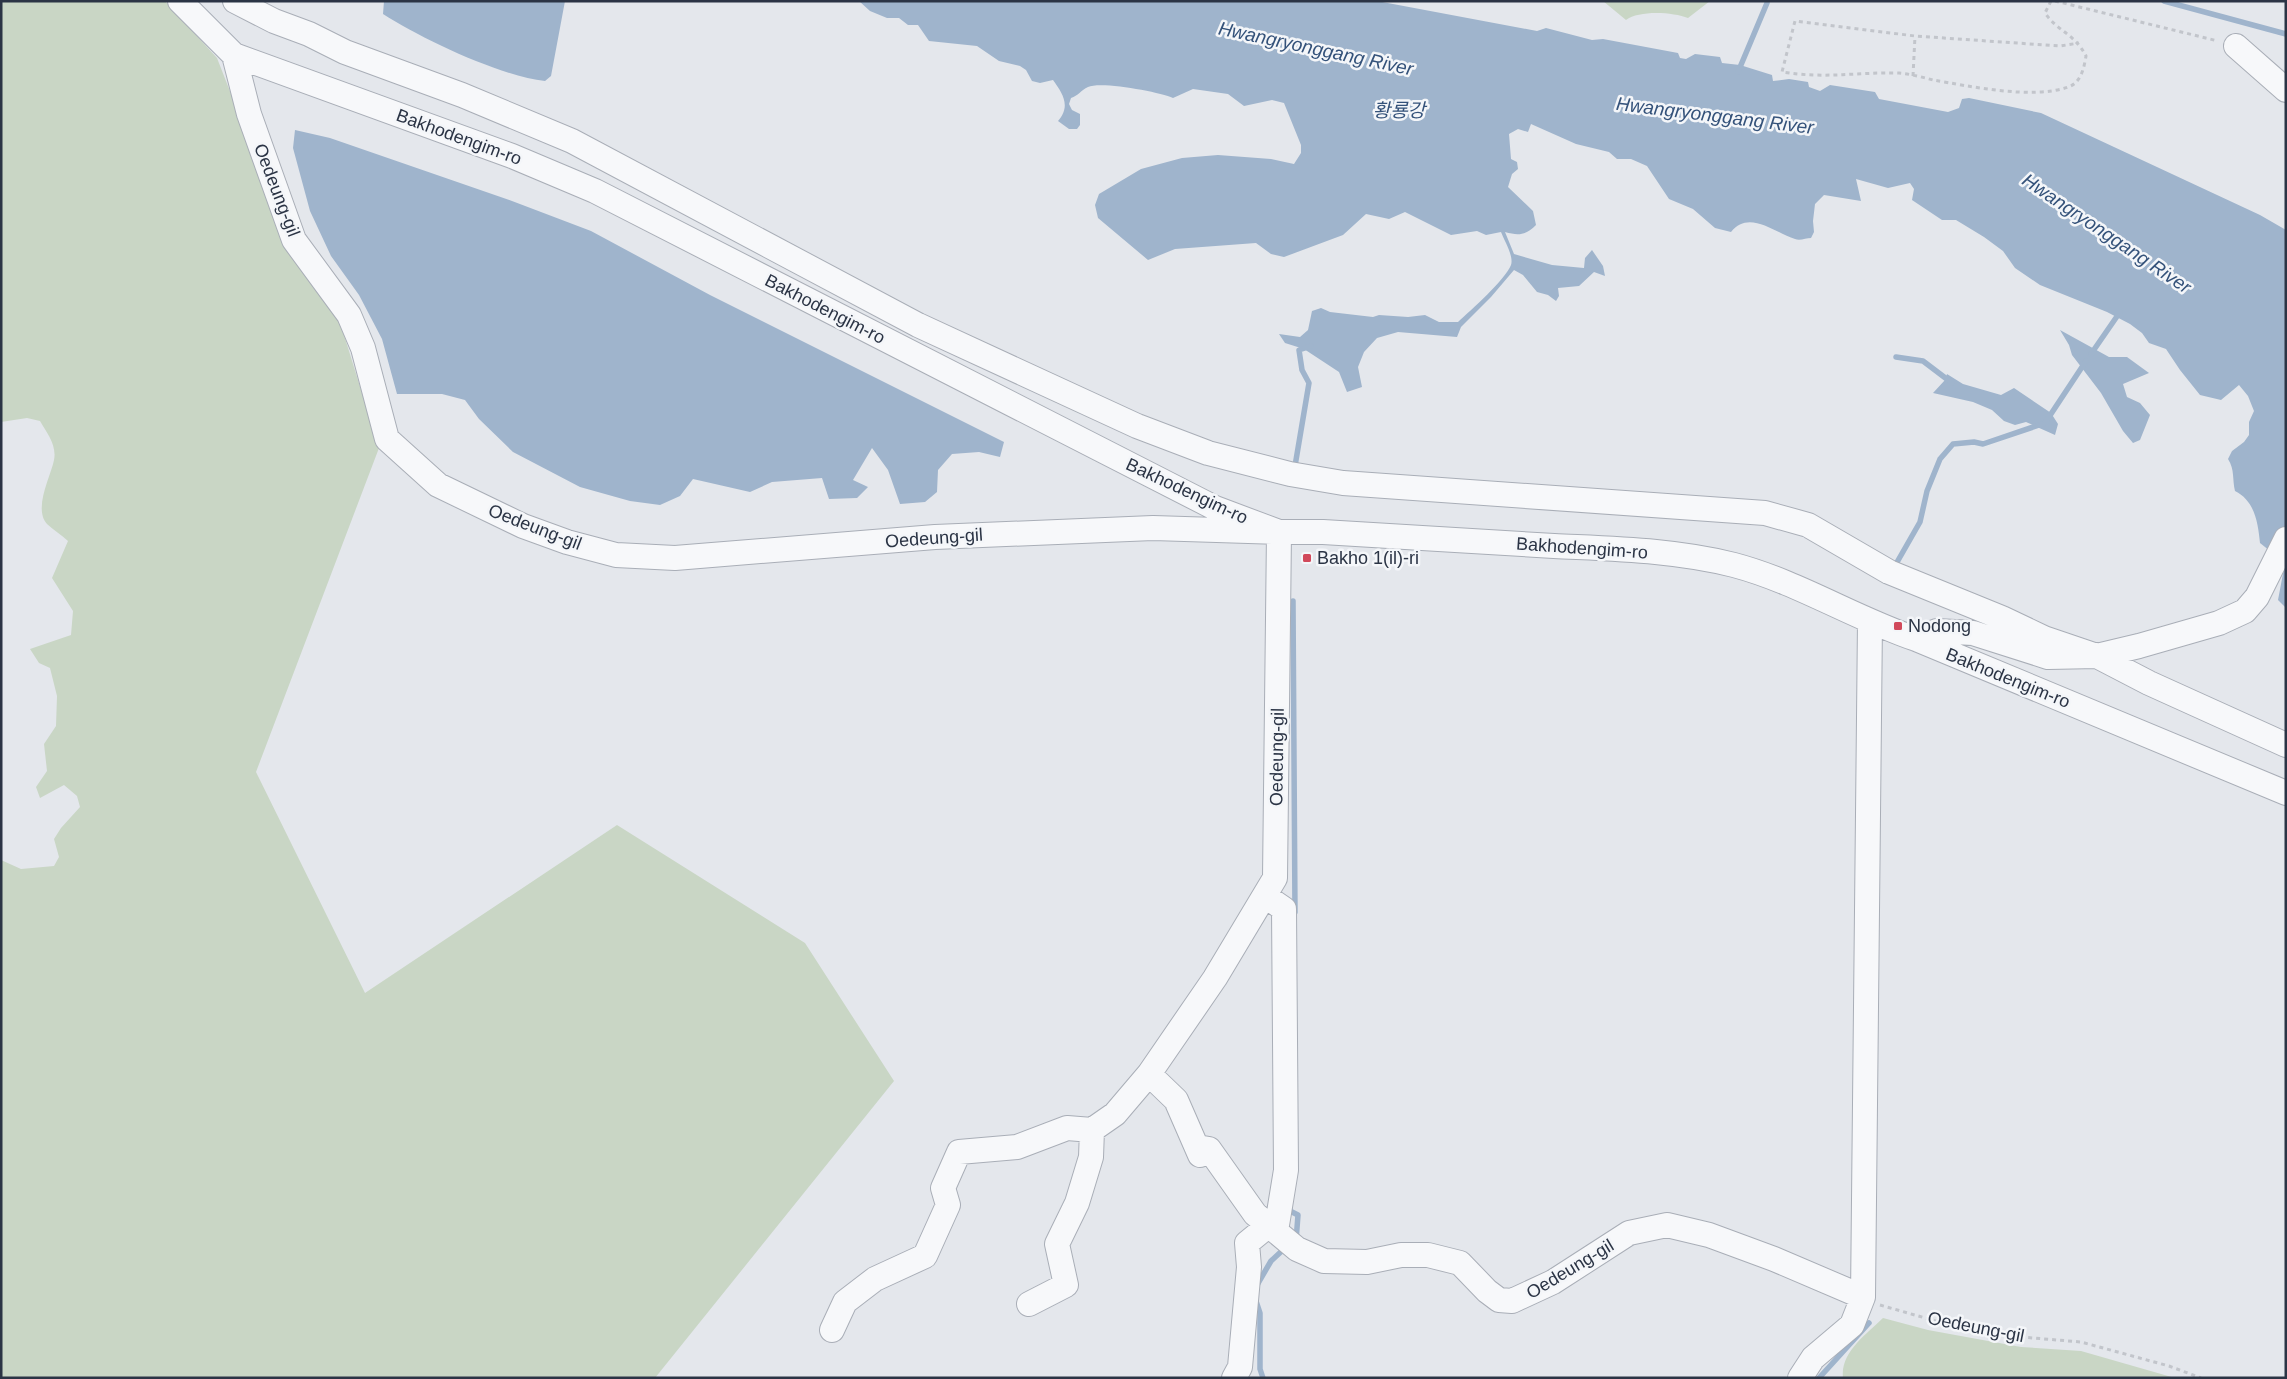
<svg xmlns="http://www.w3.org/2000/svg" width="2287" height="1379" font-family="Arial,'Noto Sans KR',sans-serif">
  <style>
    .green { fill: #c9d6c5 }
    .water { fill: #9fb4cc }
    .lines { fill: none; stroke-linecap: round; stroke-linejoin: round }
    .stream { stroke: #9fb4cc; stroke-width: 5.5 }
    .minor-casing { stroke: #a9aeb7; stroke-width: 26 }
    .path { stroke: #c2c5cb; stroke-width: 3; stroke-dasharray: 4 4; stroke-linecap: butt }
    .minor { stroke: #f7f8fa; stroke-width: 24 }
    .poi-dot { fill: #d1495b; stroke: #f4f6f9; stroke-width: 2 }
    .labels { text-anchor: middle; stroke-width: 5; stroke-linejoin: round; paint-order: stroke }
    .street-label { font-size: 18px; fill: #2b3445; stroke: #f4f6f9 }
    .poi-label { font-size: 18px; fill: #2b3445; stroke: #f4f6f9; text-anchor: start }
    .water-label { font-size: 19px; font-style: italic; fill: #34527a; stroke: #f4f6f9 }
  </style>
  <rect width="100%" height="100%" fill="#e4e7ec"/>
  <!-- green -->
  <path class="green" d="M1 1H165L217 58 240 117 340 322 379 448 256 772 365 993 617 825 805 943 894 1081 655 1378H1V860L21 869 54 866 59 857 54 839 61 828 80 807 77 796 64 785 40 798 36 787 47 771 44 744 56 726 57 696 50 668 39 663 30 649 71 635 73 611 52 578 68 541C62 535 53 530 47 524 33 508 51 476 54 460 57 445 47 433 40 421L27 418 1 422Z
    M1603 1H1710L1688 18C1673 12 1639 10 1626 20Z
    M1883 1318 1928 1330 2021 1347 2081 1351 2175 1378H1843C1840 1352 1867 1334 1883 1318Z"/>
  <!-- water -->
  <path class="water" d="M384 1H565L551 76 545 81C500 76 422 39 383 14Z
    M859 1H1377L1537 31 1546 28 1592 40 1603 39 1678 53 1680 58 1686 59 1695 54 1720 57 1722 63 1740 65 1772 75 1773 81 1789 79 1808 82 1809 87 1820 91 1830 85 1875 92 1879 99 1948 112 1959 108 1962 99 1969 98 2041 113 2260 215 2286 230V608L2278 600 2285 563 2260 543C2258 523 2255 501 2235 491 2232 479 2235 470 2228 459L2232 451 2244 442 2249 435V422L2254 411 2248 396 2239 385 2221 400 2200 395 2180 370 2166 349 2149 343 2142 333 2130 324 2107 312 2040 285 2015 268 2003 251 1984 237 1956 220H1942L1912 200 1914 189 1910 183 1888 188 1856 179 1861 201 1824 195 1815 204 1813 221 1814 232 1811 238C1806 238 1800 241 1795 239 1775 233 1749 209 1731 232L1715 228 1693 209 1669 199 1647 166 1631 159H1617L1609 152 1576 144 1531 124 1528 132 1518 129 1509 134 1511 159 1517 162 1518 169 1512 174 1508 187 1533 211 1536 225C1526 235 1519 236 1505 232L1514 254 1552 265 1584 268 1585 258 1592 250 1603 266 1605 276 1594 272 1579 286 1558 288 1559 296 1556 301 1548 295 1537 292 1523 275 1514 270 1491 297 1461 327 1457 337 1398 332 1377 338 1364 352 1358 367 1362 387 1347 392 1339 372 1304 349 1285 343 1279 334 1300 337 1308 330 1312 311 1321 308 1330 312 1373 317 1379 315 1408 317 1425 315 1439 322H1458C1471 310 1505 280 1511 265 1514 256 1504 240 1501 232L1486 235 1477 231 1451 235 1405 212 1389 219 1366 214 1343 235 1284 257 1271 254 1256 243 1175 249 1148 260 1098 218 1095 205 1099 194 1141 169 1182 158 1218 155 1271 159 1294 164 1301 153V145L1284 103 1272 100 1244 106 1228 94 1193 89 1173 98C1160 92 1101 81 1088 87 1081 90 1078 96 1071 98L1069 104 1072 110 1080 114V125L1077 129H1069L1058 121C1071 106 1063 94 1053 80L1040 83 1032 81 1026 70 1020 66 999 61 977 46 929 41 918 25H908L899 18H887L870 11Z
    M295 130 330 138 512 201 591 231 710 295 1004 442 1000 457 979 452 952 454 938 470 937 492 925 502 900 504 888 470 872 448 853 480 868 487 857 498 829 499 822 478 772 482 750 492 693 479 680 496 660 505 630 501 580 487 513 452 479 419 465 400 442 394H397L382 339 359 295 331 256 310 211 293 148Z
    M2060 330 2109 357H2127L2149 373 2123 384 2127 397 2140 403 2150 415 2140 440 2133 443 2123 431 2101 393 2072 355 2069 345Z
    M1947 374 1963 384 2001 395 2014 388 2051 413 2058 424 2055 435 2026 422 2015 425 2004 421 1992 410 1973 402 1933 393 1945 380Z"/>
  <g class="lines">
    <!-- stream -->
    <path class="stream" d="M2164 1 2286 34
      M1738 72 1767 3
      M2091 354 2120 312
      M1896 357 1923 361 1952 383
      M1295 466 1309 383 1302 370 1299 350 1311 346
      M1896 564 1920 522 1927 491 1940 459 1953 444 1974 442 1983 444 2045 423 2086 361
      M1293 601 1295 912
      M1290 1206V1211L1298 1215 1296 1241
      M1257 1285 1271 1261 1285 1248
      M1256 1301 1260 1313V1369L1263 1378
      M1819 1378 1869 1323"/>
    <defs>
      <path id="minor" d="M180 1 234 55 512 156 595 191 1215 508 1279 532H1323C1400 537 1477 541 1554 546 1614 549 1675 550 1734 565 1798 582 1854 618 1916 639L2286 793
        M235 1 274 21 309 34 345 52 462 95 572 141 918 325 1137 426 1208 453 1290 474 1343 483 1765 513 1808 525 1889 572 2002 618 2044 638 2097 656 2149 683 2286 745
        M2236 46 2286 90
        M234 55 249 114 294 240 349 315 363 348 387 439 438 485 523 526 567 542 616 555 675 558 935 537 1153 528 1279 532 1275 878 1215 978 1149 1074 1115 1114 1092 1130 1067 1128 1017 1147 959 1152 943 1188 948 1205 925 1256 875 1279 845 1302 832 1330
        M1916 639 1937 631 1973 633 2048 657 2097 656 2139 646 2219 623 2245 611 2257 597 2286 539
        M1265 896 1284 909 1286 1170 1276 1231
        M1149 1074 1176 1100 1200 1155 1203 1148 1209 1149 1255 1214 1297 1249 1324 1261 1367 1262 1401 1255H1428L1460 1263 1487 1291 1499 1300 1512 1301 1553 1282 1629 1233 1667 1225 1709 1235 1774 1259 1863 1297
        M1029 1304 1066 1285 1057 1244 1077 1203 1091 1157 1092 1130
        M1234 1378 1240 1367 1249 1267 1247 1243 1269 1225
        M1800 1378 1813 1358 1852 1325 1863 1297 1870 621"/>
    </defs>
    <!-- minor casing -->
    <use href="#minor" class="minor-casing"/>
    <!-- path -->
    <path class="path" d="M2051 1 2045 13C2058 32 2074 33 2086 56 2084 68 2081 83 2068 87 2033 100 1969 86 1933 80 1922 77 1910 74 1899 73 1857 72 1825 79 1782 72L1795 21 1915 36 2060 46 2079 43
      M2055 1 2218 41
      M1913 76 1915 36
      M1880 1305 1946 1324 2021 1337 2081 1342 2169 1366 2201 1378"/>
    <!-- minor -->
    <use href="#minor" class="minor"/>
  </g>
  <!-- markers -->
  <g class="poi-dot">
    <rect x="1302" y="553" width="10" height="10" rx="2.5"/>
    <rect x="1893" y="621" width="10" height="10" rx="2.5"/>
  </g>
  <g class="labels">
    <!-- street labels -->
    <g class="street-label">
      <text transform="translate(459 137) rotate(20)" y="6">Bakhodengim-ro</text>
      <text transform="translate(277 190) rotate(69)" y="6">Oedeung-gil</text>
      <text transform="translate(825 309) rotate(27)" y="6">Bakhodengim-ro</text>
      <text transform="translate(1187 491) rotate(25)" y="6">Bakhodengim-ro</text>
      <text transform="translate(535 527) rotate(21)" y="6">Oedeung-gil</text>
      <text transform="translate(934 538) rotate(-4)" y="6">Oedeung-gil</text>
      <text transform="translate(1582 548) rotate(4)" y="6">Bakhodengim-ro</text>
      <text transform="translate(2008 678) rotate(22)" y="6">Bakhodengim-ro</text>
      <text transform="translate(1277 757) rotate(-89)" y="6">Oedeung-gil</text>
      <text transform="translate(1570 1269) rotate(-31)" y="6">Oedeung-gil</text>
      <text transform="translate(1976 1327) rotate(11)" y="6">Oedeung-gil</text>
    </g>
    <!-- poi labels -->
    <g class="poi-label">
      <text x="1317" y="564">Bakho 1(il)-ri</text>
      <text x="1908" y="632">Nodong</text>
    </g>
    <!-- water labels -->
    <g class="water-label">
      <text transform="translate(1316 48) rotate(12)" y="7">Hwangryonggang River</text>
      <text x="1399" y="117">황룡강</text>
      <text transform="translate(1715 115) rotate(7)" y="7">Hwangryonggang River</text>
      <text transform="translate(2107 233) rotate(34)" y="7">Hwangryonggang River</text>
    </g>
  </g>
  <!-- border -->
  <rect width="2287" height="1379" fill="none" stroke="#2b3445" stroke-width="5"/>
</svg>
